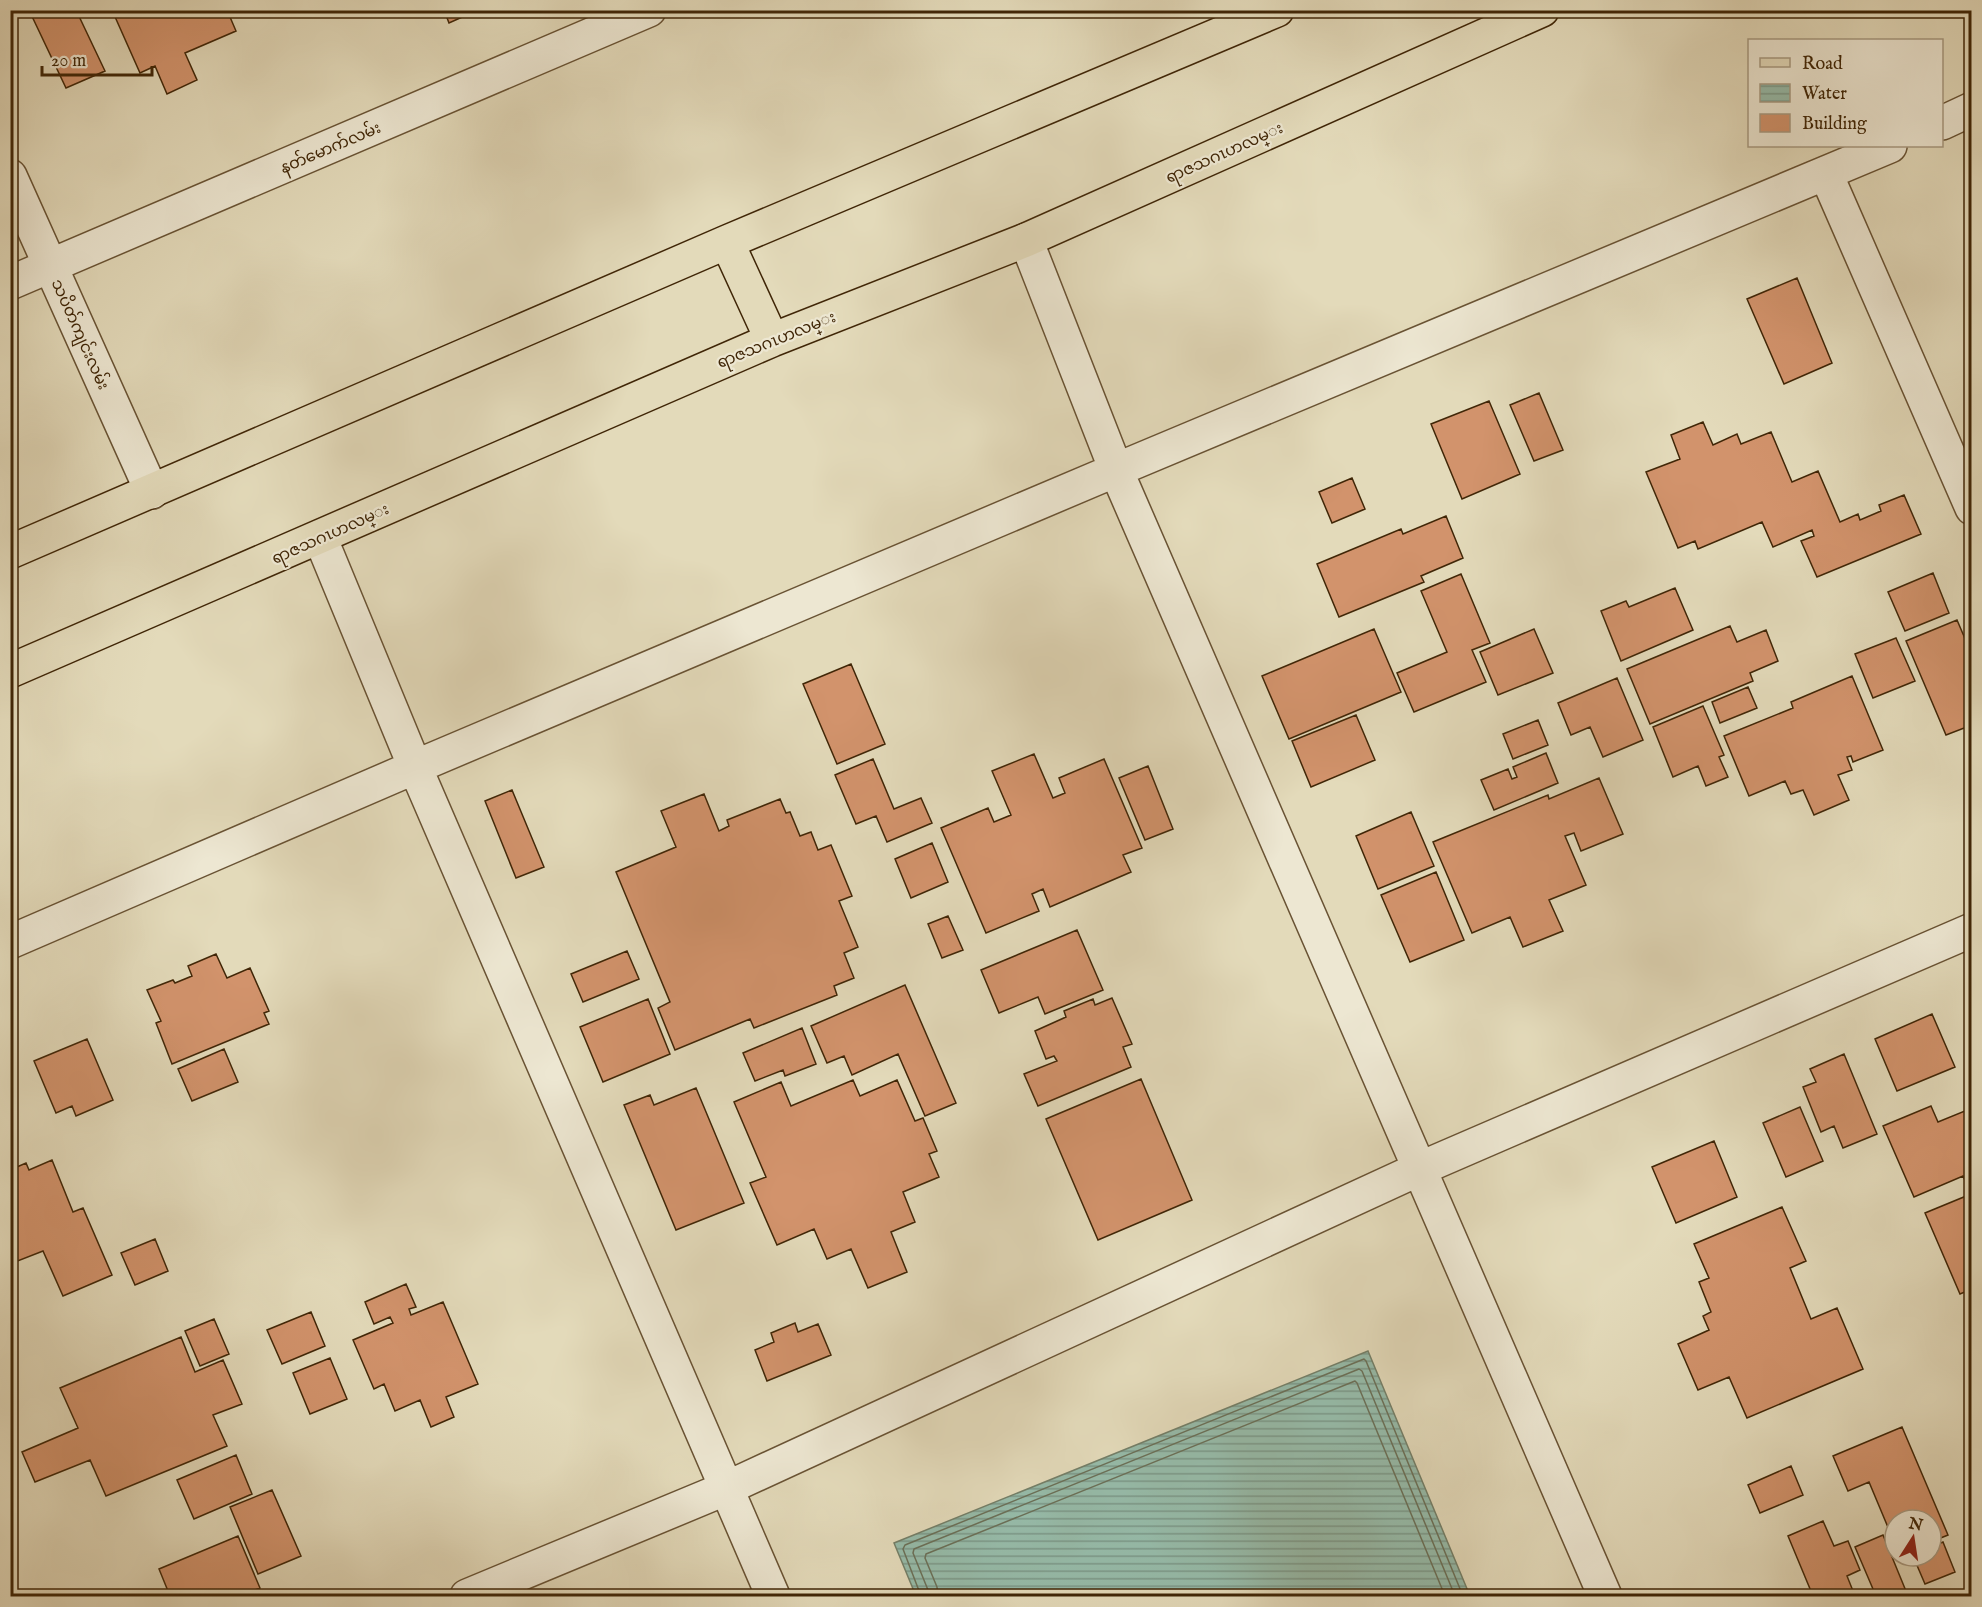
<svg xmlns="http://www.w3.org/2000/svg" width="1982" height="1607" font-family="'IM FELL English','Noto Sans Myanmar',serif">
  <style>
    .water { fill: url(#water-rules); stroke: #747f68; stroke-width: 1.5 }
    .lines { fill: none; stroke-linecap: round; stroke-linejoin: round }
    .shore { stroke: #6b7058; stroke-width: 1.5 }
    .building { fill: #d2936c; stroke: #402607; stroke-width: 1.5 }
    .minor-casing { stroke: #695334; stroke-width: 36 }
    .primary-casing { stroke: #402607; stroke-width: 36 }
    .minor { stroke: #ede7d2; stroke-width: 33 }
    .primary { stroke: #e3daba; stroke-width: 33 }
    .labels { text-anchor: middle; stroke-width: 4.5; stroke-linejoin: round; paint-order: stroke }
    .street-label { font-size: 16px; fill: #402607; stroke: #ede7d2 }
  </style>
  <defs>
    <pattern id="water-rules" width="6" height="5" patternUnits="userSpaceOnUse" patternTransform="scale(1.5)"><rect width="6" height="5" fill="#96bba9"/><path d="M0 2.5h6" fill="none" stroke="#7c9888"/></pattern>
  </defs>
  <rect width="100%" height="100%" fill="#e3daba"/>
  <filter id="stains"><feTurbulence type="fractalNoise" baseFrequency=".00333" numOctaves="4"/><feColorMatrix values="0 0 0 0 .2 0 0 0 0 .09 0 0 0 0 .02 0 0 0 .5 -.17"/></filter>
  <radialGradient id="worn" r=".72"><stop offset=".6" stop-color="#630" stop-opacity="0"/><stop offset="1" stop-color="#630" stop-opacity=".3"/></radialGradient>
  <!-- water -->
  <path class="water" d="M1368 1351 1470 1596H916L894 1543Z"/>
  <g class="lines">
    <!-- shore -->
    <path class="shore" d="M921 1596 903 1549 905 1545 1364 1359 1366 1361 1463 1596
      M929 1596 928 1590 913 1553 914 1549 1359 1369 1362 1371 1455 1596
      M938 1596 937 1587 925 1558 926 1554 1355 1381 1357 1383 1445 1596"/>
  </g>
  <!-- building -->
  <path class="building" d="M29 10H76L105 71 66 88Z
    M112 10H227L236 31 185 53 197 80 167 94 155 66 140 73Z
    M444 10H478L449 23Z
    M1797 278 1832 363 1784 384 1747 299Z
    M1539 393 1563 450 1534 461 1510 405Z
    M1489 401 1520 474 1462 499 1431 424Z
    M1703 422 1713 445 1737 434 1741 444 1771 432 1792 482 1818 471 1840 522 1858 514 1860 520 1881 511 1879 505 1904 495 1921 534 1817 577 1801 541 1814 536 1812 530 1773 547 1762 522 1698 549 1695 541 1678 548 1646 472 1680 459 1671 435Z
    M1352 478 1365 509 1332 523 1319 492Z
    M1446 516 1463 558 1421 576 1424 582 1339 617 1317 564 1401 529 1403 534Z
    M1933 573 1949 613 1905 631 1888 592Z
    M1461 574 1490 643 1472 650 1486 682 1414 712 1397 673 1447 652 1421 591Z
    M1675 588 1693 630 1621 661 1601 611 1626 601 1629 607Z
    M1957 620 1972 655V725L1946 735 1906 641Z
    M1730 626 1737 642 1766 630 1778 661 1750 673 1753 681 1650 724 1627 669Z
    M1374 629 1401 692 1289 739 1262 676Z
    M1534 629 1553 673 1498 695 1480 652Z
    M1896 638 1915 681 1873 698 1855 654Z
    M851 664 885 744 837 764 803 684Z
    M1852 676 1883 750 1853 762 1851 756 1847 757 1852 770 1838 775 1849 800 1814 815 1803 790 1791 794 1785 781 1749 796 1724 736 1793 708 1791 702Z
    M1617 678 1643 740 1603 757 1590 727 1571 735 1558 703Z
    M1748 687 1757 708 1720 723 1712 702Z
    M1703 706 1724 755 1719 757 1728 777 1706 786 1698 766 1673 777 1653 727Z
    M1356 715 1375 760 1311 787 1292 741Z
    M1538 720 1548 745 1513 759 1503 734Z
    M1546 753 1558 783 1494 810 1481 780 1508 769 1512 779 1517 777 1513 767Z
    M1034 754 1053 798 1065 793 1059 778 1104 759 1142 848 1123 855 1131 872 1050 907 1043 889 1032 894 1039 911 986 933 941 828 988 808 994 822 1011 815 992 771Z
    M873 759 894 809 921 798 932 823 887 842 876 816 856 824 835 775Z
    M1148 766 1173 829 1145 840 1119 778Z
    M1599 778 1623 834 1581 851 1574 833 1565 836 1586 885 1549 900 1563 931 1523 947 1510 917 1472 933 1433 842 1548 795 1549 799Z
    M512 790 544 867 516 878 485 801Z
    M704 794 719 831 729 826 727 820 780 799 786 813 790 812 800 836 811 832 818 850 831 845 852 896 839 901 858 947 844 953 854 978 834 986 837 995 754 1028 750 1019 675 1050 658 1008 670 1002 616 872 676 847 661 811Z
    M1411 812 1434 866 1378 889 1356 836Z
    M932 843 948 882 911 898 895 859Z
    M1436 872 1464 940 1410 962 1381 895Z
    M948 916 963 950 942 958 928 924Z
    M1077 930 1103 990 1045 1014 1038 997 999 1013 981 970Z
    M627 951 639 979 583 1002 571 974Z
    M216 954 227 978 250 968 269 1011 264 1013 269 1024 172 1064 156 1023 161 1021 147 990 173 980 175 983 192 976 188 966Z
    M905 985 956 1103 925 1116 898 1054 852 1075 844 1056 827 1063 811 1026Z
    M1112 998 1132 1044 1123 1047 1131 1067 1038 1106 1024 1074 1057 1061 1054 1056 1046 1059 1035 1031 1066 1017 1064 1011 1093 999 1095 1005Z
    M648 999 670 1054 603 1082 580 1027Z
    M1932 1014 1955 1067 1897 1091 1875 1039Z
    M802 1028 816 1064 785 1076 783 1070 755 1081 743 1053Z
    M87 1039 113 1100 76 1116 72 1106 56 1113 34 1061Z
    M224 1049 238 1082 192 1101 178 1069Z
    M1844 1054 1877 1134 1843 1148 1834 1126 1821 1132 1803 1087 1816 1082 1810 1069Z
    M1141 1079 1192 1200 1098 1240 1046 1119Z
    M853 1080 860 1096 897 1080 915 1121 923 1118 937 1151 929 1154 939 1177 903 1192 915 1222 891 1232 907 1272 868 1288 851 1249 827 1259 814 1229 777 1245 750 1183 766 1177 734 1102 781 1082 791 1106Z
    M696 1088 744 1203 676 1230 624 1105 650 1095 654 1105Z
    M1931 1106 1938 1122 1972 1108V1289L1960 1294 1925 1213 1971 1194 1963 1176 1914 1197 1883 1126Z
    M1800 1107 1823 1161 1786 1177 1763 1123Z
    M1714 1141 1737 1197 1676 1223 1652 1167Z
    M52 1160 73 1212 83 1208 112 1275 63 1296 43 1251 10 1264V1170L26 1163 29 1170Z
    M1782 1207 1806 1261 1790 1268 1811 1319 1837 1308 1863 1369 1747 1418 1729 1377 1698 1390 1678 1344 1709 1330 1703 1316 1711 1312 1699 1282 1709 1278 1694 1244Z
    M155 1239 168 1271 135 1285 121 1253Z
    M406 1284 416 1307 409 1309 411 1315 443 1302 478 1384 446 1397 454 1417 431 1427 420 1400 395 1411 384 1384 374 1389 353 1340 393 1323 390 1317 374 1324 365 1302Z
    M311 1312 325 1346 282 1364 267 1330Z
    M214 1319 229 1354 200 1366 185 1331Z
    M795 1323 798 1332 818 1324 831 1355 767 1381 755 1350 774 1342 771 1333Z
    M181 1337 195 1372 223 1360 242 1404 213 1415 227 1446 106 1496 90 1460 35 1482 22 1452 78 1428 60 1388Z
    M330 1358 347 1399 310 1414 293 1373Z
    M1902 1427 1948 1535 1931 1542V1520H1895V1544L1869 1482 1848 1491 1833 1456Z
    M236 1455 252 1494 194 1519 177 1480Z
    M1791 1466 1803 1495 1760 1513 1748 1485Z
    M272 1490 301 1556 258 1574 230 1507Z
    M1823 1521 1834 1546 1848 1541 1860 1570 1847 1576 1855 1596H1813L1788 1536Z
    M1883 1535 1908 1596H1876L1855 1547Z
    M238 1536 260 1588 239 1596H170L159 1569Z
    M1943 1542 1955 1572 1925 1584 1913 1556H1931V1547Z"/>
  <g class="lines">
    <defs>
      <path id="minor" d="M1942 123 1972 109
        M1826 174 1972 508
        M10 176 152 492
        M1026 240 1116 470 1605 1596
        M10 283 649 10
        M320 537 415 767 773 1596
        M10 942 415 767 1116 470 1890 146
        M467 1596 727 1488 1419 1169 1972 930"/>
      <path id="primary" d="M727 242 772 340
        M10 552 727 242 1277 10
        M10 671 772 340 1026 240 1542 10"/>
    </defs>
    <!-- minor casing -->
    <use href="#minor" class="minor-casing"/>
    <!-- primary casing -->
    <use href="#primary" class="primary-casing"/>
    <!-- minor -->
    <use href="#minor" class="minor"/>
    <!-- primary -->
    <use href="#primary" class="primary"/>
  </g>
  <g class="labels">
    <!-- street labels -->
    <g class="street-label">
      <text transform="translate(330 147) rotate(-23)" y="6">နတ်မောက်လမ်း</text>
      <text transform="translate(1224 152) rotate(-24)" y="6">ရာဇသဂၤဟလမ္း</text>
      <text transform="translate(81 334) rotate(66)" y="6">သပိတ်ကျင်းလမ်း</text>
      <text transform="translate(776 339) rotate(-22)" y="6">ရာဇသဂၤဟလမ္း</text>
      <text transform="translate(330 533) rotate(-24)" y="6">ရာဇသဂၤဟလမ္း</text>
    </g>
  </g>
  <!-- margin -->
  <rect width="1982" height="1607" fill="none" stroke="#e3daba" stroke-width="36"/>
  <rect x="12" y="12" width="1958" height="1583" fill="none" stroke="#402607" stroke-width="3"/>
  <rect x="18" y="18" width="1946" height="1571" fill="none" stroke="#402607" stroke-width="1.5"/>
  <!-- legend -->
  <rect x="1748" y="39" width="195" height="108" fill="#ede7d2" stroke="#a89a81" stroke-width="1.5"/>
  <rect x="1760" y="58" width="30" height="9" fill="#e3daba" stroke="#a89a81" stroke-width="1.5"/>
  <text x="1802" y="69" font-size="18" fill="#402607">Road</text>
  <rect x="1760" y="84" width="30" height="18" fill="url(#water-rules)" stroke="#a89a81" stroke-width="1.5"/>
  <text x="1802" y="99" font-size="18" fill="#402607">Water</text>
  <rect x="1760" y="114" width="30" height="18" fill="#d2936c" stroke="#a89a81" stroke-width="1.5"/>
  <text x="1802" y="129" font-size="18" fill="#402607">Building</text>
  <!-- north arrow -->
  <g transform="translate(1913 1538) rotate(12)"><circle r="28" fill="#ede7d2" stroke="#a89a81" stroke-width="1.5"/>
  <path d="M0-4.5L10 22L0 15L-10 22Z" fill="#8f2418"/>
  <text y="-9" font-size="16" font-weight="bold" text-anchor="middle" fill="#402607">N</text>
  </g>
  <!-- scale -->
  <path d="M42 66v9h110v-9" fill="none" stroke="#402607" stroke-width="3"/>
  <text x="51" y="66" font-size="18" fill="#402607" stroke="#ede7d2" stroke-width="4.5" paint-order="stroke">20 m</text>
  <rect width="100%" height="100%" filter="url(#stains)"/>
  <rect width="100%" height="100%" fill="url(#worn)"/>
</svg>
